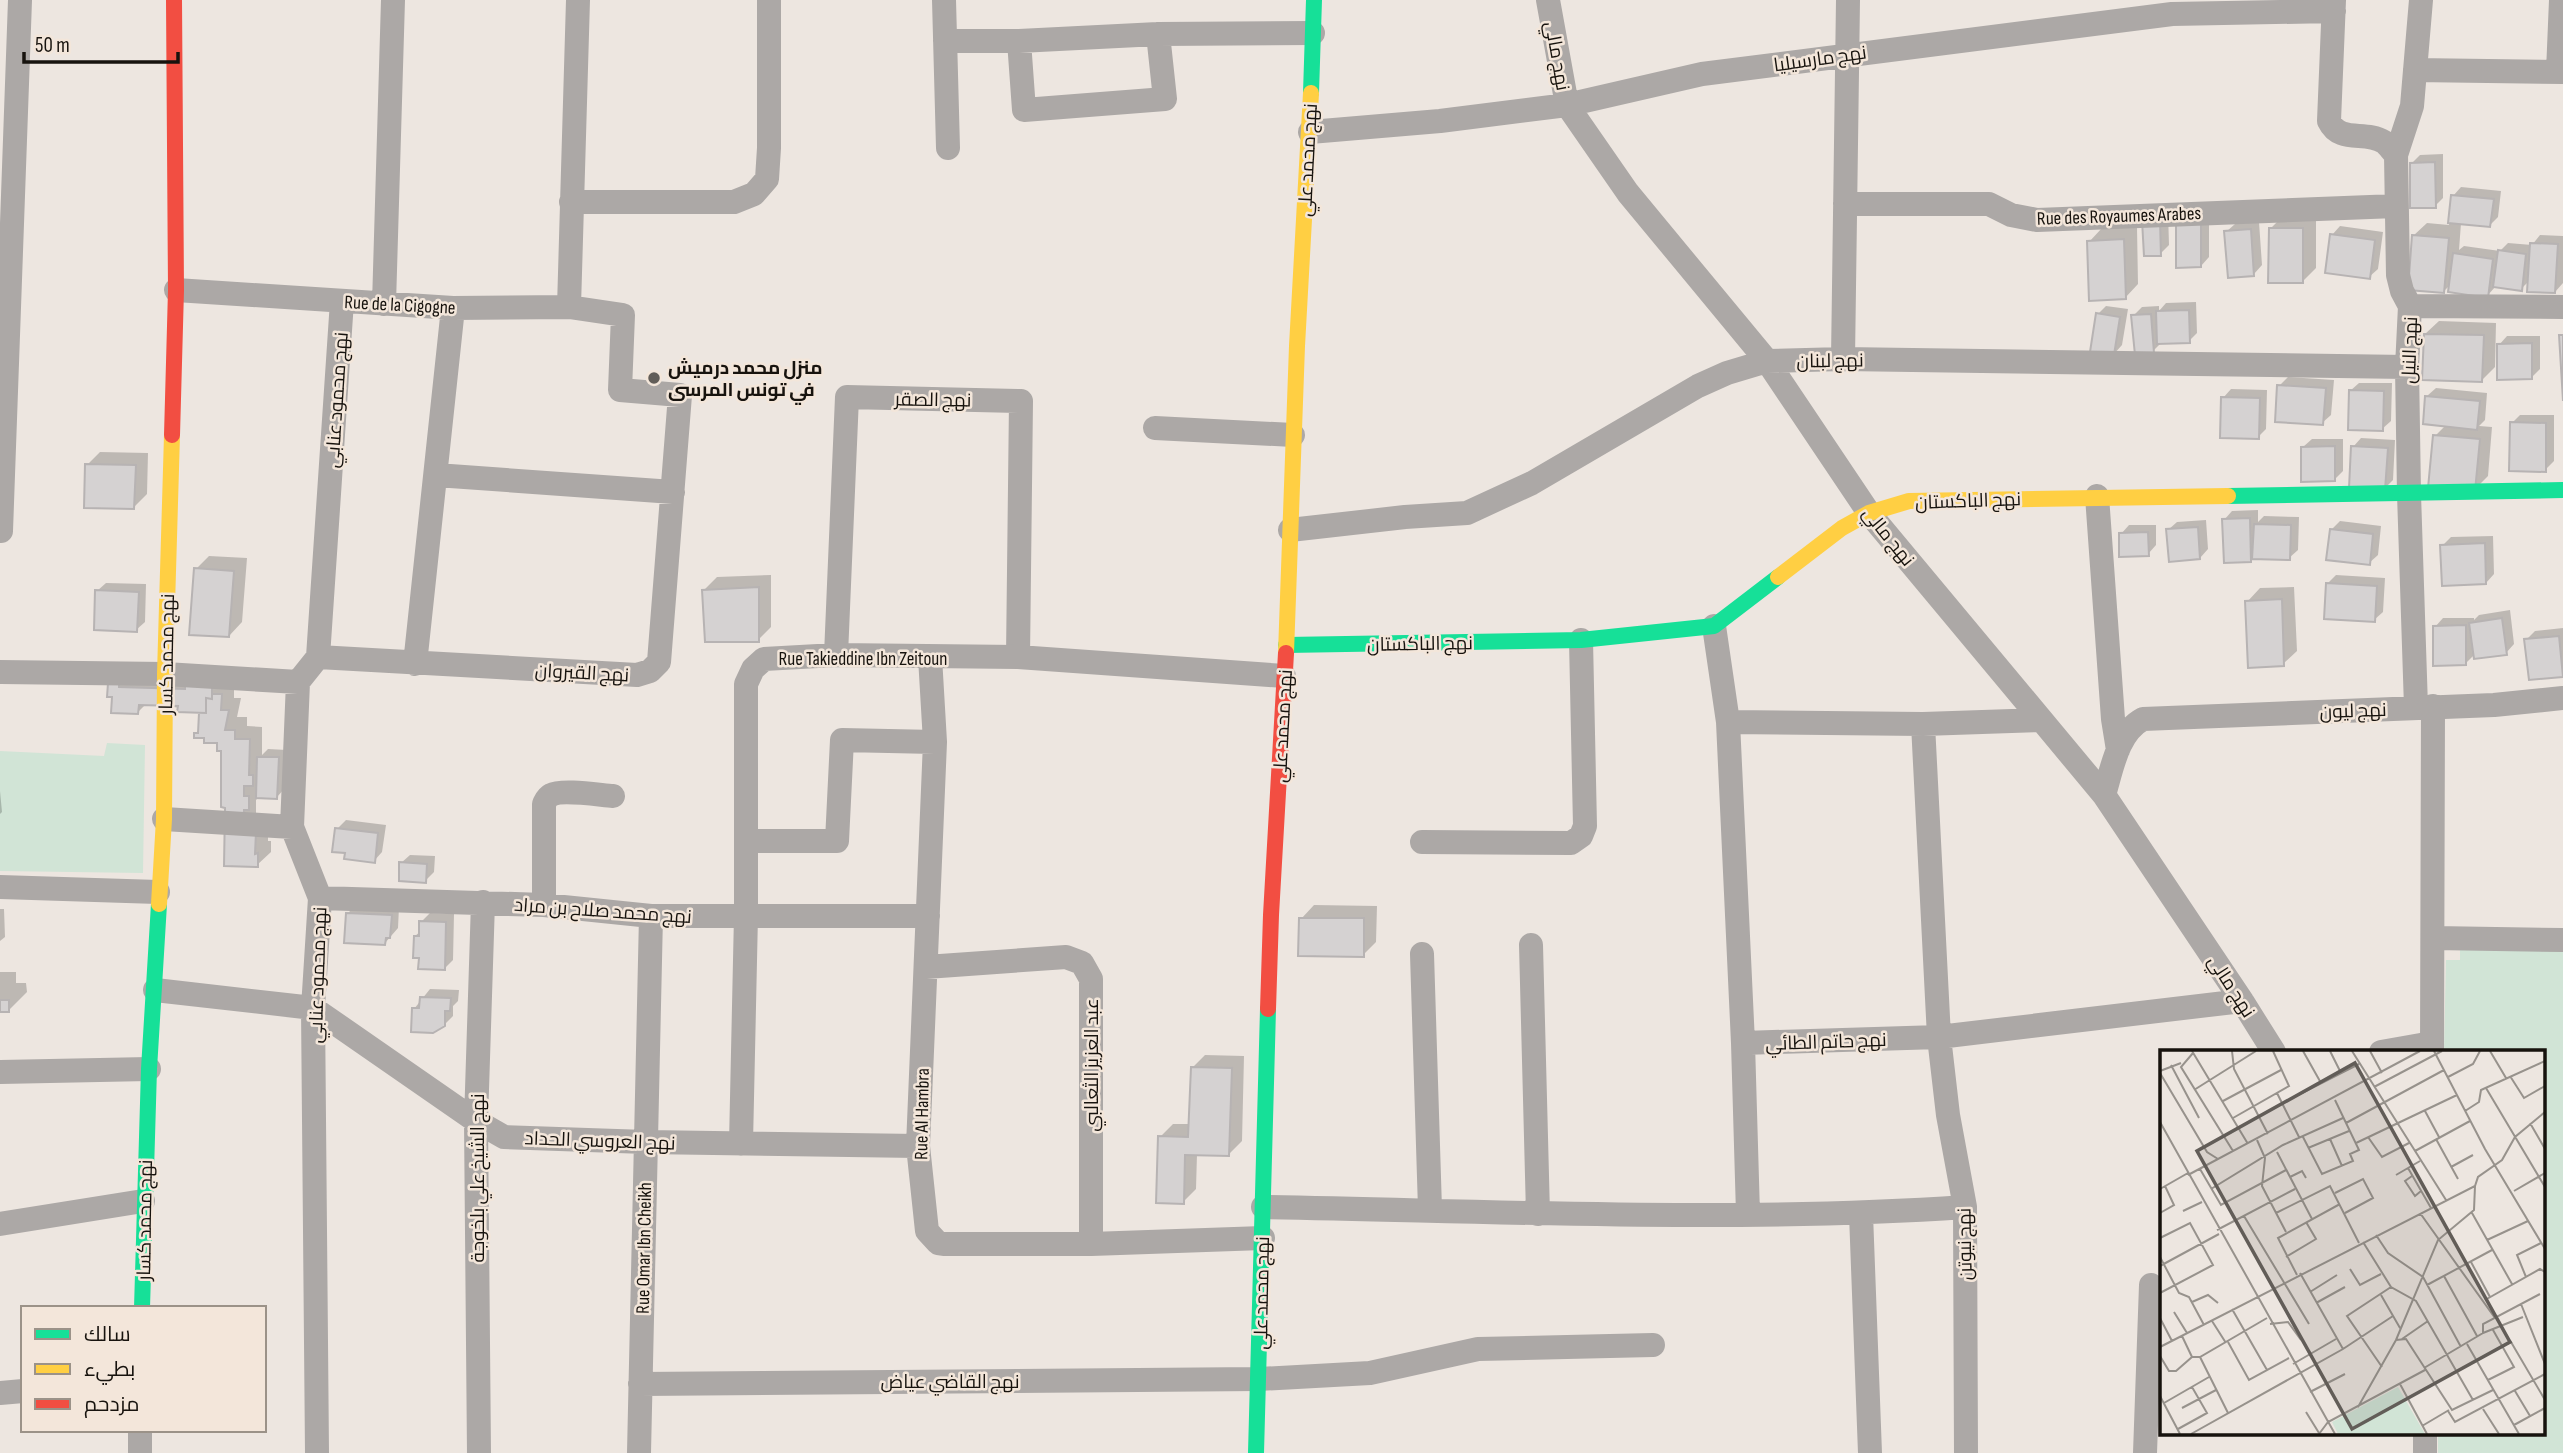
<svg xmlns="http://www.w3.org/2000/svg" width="2563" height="1453" font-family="'Sofia Sans Condensed',Cairo,sans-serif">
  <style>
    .green { fill: #d1e4d6 }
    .shadow { fill: #0003 }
    .building { fill: #d5d2d2; stroke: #b7b3b3; stroke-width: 2 }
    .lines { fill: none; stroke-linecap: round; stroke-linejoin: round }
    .street { stroke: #aca8a6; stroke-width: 24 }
    .fast { stroke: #16e098; stroke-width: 16 }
    .slow { stroke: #ffcf43; stroke-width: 16 }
    .jam { stroke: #f24e42; stroke-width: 16 }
    .poi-dot { fill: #625d58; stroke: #f3e6da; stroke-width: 2.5 }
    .labels { text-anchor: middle; stroke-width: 5; stroke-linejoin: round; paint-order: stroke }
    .street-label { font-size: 19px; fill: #17130e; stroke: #f3e6da }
    .poi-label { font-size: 19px; font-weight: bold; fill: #17130e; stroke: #f3e6da; text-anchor: start }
    .inset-road { fill: none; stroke: #97928c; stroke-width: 2 }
    .view { fill: #625d58; fill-opacity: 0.15; stroke: #625d58; stroke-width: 3.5 }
    .inset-edge { fill: none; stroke: #17130e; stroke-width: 3.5 }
  </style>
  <rect width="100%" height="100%" fill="#ede6e0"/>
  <!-- green -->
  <path class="green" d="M107 743 145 745 143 873 0 871V751L104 756Z
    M2460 949 2563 951V1453H2438V1434H2544V1052H2444L2446 960H2460Z"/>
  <!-- shadow -->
  <path class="shadow" d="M2443 154V198L2435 206 2412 163 2420 155Z
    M2461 187 2501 191 2498 217 2489 226 2461 223 2459 250 2464 246 2500 251 2508 243 2532 245 2540 235 2563 236V283L2555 292 2529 281 2521 289 2496 286 2487 296 2451 284 2444 291 2413 236 2427 223 2449 225 2453 196Z
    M2168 212 2169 245 2160 254 2144 221Z
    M2186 212H2209V257L2201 266Z
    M2284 215 2316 216V268L2302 282 2270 229Z
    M2259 222 2262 265 2254 274 2226 232 2235 224Z
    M2340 226 2383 232 2378 269 2369 277 2332 235Z
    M2137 227 2138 284 2125 298 2089 242 2102 228Z
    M2196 302 2197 333 2189 341 2162 342 2153 351 2133 316 2142 307 2159 306V311L2166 303Z
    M2106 306 2128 309 2122 345 2114 354 2098 314Z
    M2439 321 2496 323 2495 367 2482 380 2425 334Z
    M2507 336H2540V369L2532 377 2499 345Z
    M2288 377 2334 380 2331 415 2322 423 2279 386Z
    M2359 383H2392L2391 421 2382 429 2350 391Z
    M2436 388 2487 393 2485 420 2479 426 2492 427 2488 476 2475 489 2435 436 2446 425 2427 396Z
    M2231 389 2267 390 2266 429 2258 437 2223 398Z
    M2520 415H2554V461L2545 470 2512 423Z
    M2361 438 2395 440 2393 480 2385 488 2353 447Z
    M2312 439H2343V471L2334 480 2303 447Z
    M100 452 148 453 147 494 134 507 87 465Z
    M2258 510V522L2264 516 2299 517 2298 550 2289 558 2254 557 2251 560 2224 520 2232 511Z
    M2206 520 2208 549 2200 558 2168 530 2177 522Z
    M2340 521 2381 526 2378 555 2369 563 2331 530Z
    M2129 525H2156V545L2148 554 2121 534Z
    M2493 536 2494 574 2486 583 2442 546 2451 537Z
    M209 556 247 558 242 622 229 636 196 569Z
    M771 575V627L758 640 704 590 717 577Z
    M2336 575 2385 578 2383 612 2374 620 2328 583Z
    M106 583 146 584 145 622 136 630 97 591Z
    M2294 587 2297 651 2283 664 2247 602 2260 588Z
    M2510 610 2514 644 2506 653 2475 654 2466 663 2435 627 2443 618H2474V620L2479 615Z
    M2563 628V675L2526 640 2535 631Z
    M234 681V698H241L237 717H247V726L262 727V755L268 749 287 750 285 788 277 797 260 796 256 800V819H268V841H271V852L257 865 227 806 223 749 219 742 195 734 200 729V711L147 703 138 712 113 696 110 684Z
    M0 791 2 812 0 814Z
    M346 820 386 825 382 852 374 861 347 851 337 829Z
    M410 855 435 856 434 872 425 881 401 863Z
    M356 905 399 907 398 928 385 943 347 914Z
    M1314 905 1377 906 1376 942 1363 955 1301 919Z
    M0 909H4L5 937 0 941Z
    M430 913 454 914 453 960 445 968 421 956 415 936 421 931V922Z
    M0 972H16V983H26L27 992 9 1010H0Z
    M430 989 459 990 458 1001 453 1006V1016L444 1025 414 1009Z
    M1205 1055 1244 1056 1242 1141 1228 1155 1197 1154 1196 1189 1183 1202 1160 1137 1173 1124H1190L1192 1068Z"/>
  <!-- building -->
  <path class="building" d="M2435 162 2436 208H2410V163Z
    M2451 195 2494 199 2490 227 2448 223Z
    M2142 220H2160L2161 256H2144Z
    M2176 220H2201V267L2176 268Z
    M2269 228H2303V283H2268Z
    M2251 229 2254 276 2228 278 2224 231Z
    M2330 234 2375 240 2370 279 2325 273Z
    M2412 235 2449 238 2444 293 2408 290Z
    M2124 239 2126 299 2089 301 2087 241Z
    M2530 243 2558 244 2555 293 2527 292Z
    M2498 250 2526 254 2522 291 2493 287Z
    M2453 253 2493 259 2488 298 2448 292Z
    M2189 310 2190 343 2157 344 2156 311Z
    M2096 313 2120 317 2114 355 2090 352Z
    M2151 314 2154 353 2135 355 2131 315Z
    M2424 334 2484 335 2482 382 2422 380Z
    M2559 335H2563V401Z
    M2532 343V379L2497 380V344Z
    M2277 385 2326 388 2323 425 2275 422Z
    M2349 390 2384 391 2383 431 2348 430Z
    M2425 396 2480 401 2477 430 2423 424Z
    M2221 397 2260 398 2259 439 2220 438Z
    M2510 422 2546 423V472L2509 471Z
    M2433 435 2480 439 2475 491 2428 488Z
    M2335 446V481L2301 482V447Z
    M2351 446 2388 448 2385 490 2349 488Z
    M85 464 136 465 134 509 84 508Z
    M2250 518 2251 562 2224 563 2222 519Z
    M2254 524 2291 525 2290 560 2252 559Z
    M2198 527 2200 559 2169 562 2166 529Z
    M2330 529 2373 534 2370 565 2326 560Z
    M2148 532 2149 556 2119 557V533Z
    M2485 543 2486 584 2442 586 2440 545Z
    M194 568 234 571 229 637 189 635Z
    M2326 583 2377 586 2375 622 2324 619Z
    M759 587V642H705L702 590Z
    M95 590 139 592 137 632 94 630Z
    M2282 599 2284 666 2248 668 2245 601Z
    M2502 618 2507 655 2474 659 2469 623Z
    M2466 625V665L2433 666V626Z
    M2559 636 2563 677 2529 680 2524 639Z
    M108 683H119V687L185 689V685L212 686V699L206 698V713L177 712 178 706 139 705 138 714 111 713 112 697H107Z
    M212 694H222L221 710H229L225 730H235V739H250L249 775H253V786H244V796H249V810H244L243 832H256L255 854 258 853V867L224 866 225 808 221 807V751H217V743H204V738H194V733H198L199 713H206V698L212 699Z
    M257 757H279L277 799 256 798Z
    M335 828 378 833 375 863 344 859 345 853 332 852Z
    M399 862 427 864 426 883 399 881Z
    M346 913 392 915 390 938H386L385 945 344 943Z
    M1299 918H1364V957L1298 956Z
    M419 921 446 922 445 970 418 969 419 958H413L414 936H419Z
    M420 997 451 998 450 1011H445V1026L433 1033 411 1032 412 1008H419Z
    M0 1000H9V1012H0Z
    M1191 1067 1232 1068 1229 1156 1185 1155 1184 1204 1156 1203 1158 1136 1188 1137Z"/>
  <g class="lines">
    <!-- street -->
    <path class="street" d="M944 0 948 148
      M1548 0 1567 105 1628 193 1767 361 1869 513 2104 795 2242 1001 2274 1052
      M2334 0 2329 121C2340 144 2365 130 2384 142 2388 145 2392 151 2396 155L2398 275 2402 291 2410 306 2407 367 2409 494 2416 707
      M945 41H1019L1158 34 1313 33
      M1019 41 1024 110 1165 99 1158 34
      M2415 70 2563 72
      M2558 72 2561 0
      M1310 132 1440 121 1567 105 1702 74 2172 14 2334 11
      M2396 155 2412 106 2421 0
      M571 202H734L754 194 767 179 769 148V0
      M1845 204H1989L2011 215 2037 220 2396 206
      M176 290 453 308 569 307 623 315 620 390 680 395 659 662 650 671 637 675 318 657
      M384 304 393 0
      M2410 306 2563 307
      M569 307 578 0
      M1843 359 1848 0
      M1155 428 1293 435
      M436 475 673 492
      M2097 496 2113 719 2118 750
      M1290 530 1405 517 1467 513 1532 483 1698 386 1727 373 1767 361 1843 359 2407 367
      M1 531 20 0
      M1714 626 1728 722 1743 1043 1939 1037 2242 1001
      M836 655 847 397 1021 401 1018 657
      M930 657 935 742 918 1146 927 1231 938 1243 945 1244H1091L1263 1238
      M415 664 453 308
      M0 672 165 674 298 682
      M1728 722 1923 724 2041 720
      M1923 724 1939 1037 1948 1115 1965 1207 1966 1453
      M2104 795C2112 769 2117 733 2143 719L2494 705 2563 698
      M164 819 292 827
      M746 841H837L842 740 935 742
      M1422 842 1571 843 1581 836 1585 826 1581 640
      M0 887 158 892
      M320 898 544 905 651 916H928
      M544 905V804C546 800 547 797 551 795 562 789 599 795 613 796
      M2434 938 2563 940
      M1531 945 1538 1214
      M1422 954 1430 1209
      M926 967 1066 957 1082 963 1091 979V1244
      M155 990 313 1008 476 1121 504 1137 646 1142 918 1146
      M1743 1043 1748 1214
      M2381 1052 2432 1043
      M2432 1052 2433 706
      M0 1072 149 1069
      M741 1144 746 915V684L753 669 764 659 836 655 1018 657 1284 676
      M1263 1207C1497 1211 1731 1223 1965 1207
      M1861 1214 1870 1453
      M0 1224 143 1201
      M640 1384 1259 1379 1370 1373 1478 1349 1653 1345
      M0 1393 23 1391
      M140 1453V1430
      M317 1453 313 1008 320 898 292 827 298 682 318 657 342 301
      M479 1453 476 1121 483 902
      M639 1453 651 916
      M2145 1453 2151 1285
      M2425 1453V1434"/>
    <!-- fast -->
    <path class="fast" d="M1311 93 1314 0
      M2228 496 2563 490
      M1286 645 1581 640 1714 626 1778 577
      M142 1308 149 1069 159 904
      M1256 1453 1268 1009"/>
    <!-- slow -->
    <path class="slow" d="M1778 577 1842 528 1869 513 1909 501 2228 496
      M1286 653 1297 346 1311 93
      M159 904 164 819 165 674 172 435"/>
    <!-- jam -->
    <path class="jam" d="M172 435 176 290 174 0
      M1268 1009 1271 915 1286 653"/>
  </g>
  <!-- markers -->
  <circle class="poi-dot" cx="654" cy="378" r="7"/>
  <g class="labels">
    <!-- street labels -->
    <g class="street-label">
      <text transform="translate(1558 56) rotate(80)" y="7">نهج مالي</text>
      <text transform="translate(1820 58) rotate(-8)" y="7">نهج مارسيليا</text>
      <text transform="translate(1307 160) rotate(-87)" y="7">نهج محمد علي</text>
      <text transform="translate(2119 215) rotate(-2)" y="7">Rue des Royaumes Arabes</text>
      <text transform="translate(400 304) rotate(3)" y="7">Rue de la Cigogne</text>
      <text transform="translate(2409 350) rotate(-88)" y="7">نهج النيل</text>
      <text transform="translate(1830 360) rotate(-1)" y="7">نهج لبنان</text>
      <text transform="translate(933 399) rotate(1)" y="7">نهج الصقر</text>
      <text transform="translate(336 400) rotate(-86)" y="7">نهج محمود عنابي</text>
      <text transform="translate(1968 500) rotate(-2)" y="7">نهج الباكستان</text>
      <text transform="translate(1889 536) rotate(51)" y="7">نهج مالي</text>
      <text transform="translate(1420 643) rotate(-1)" y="7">نهج الباكستان</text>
      <text transform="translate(166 654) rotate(-89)" y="7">نهج محمد كسار</text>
      <text x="863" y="665">Rue Takieddine Ibn Zeitoun</text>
      <text transform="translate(582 672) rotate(3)" y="7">نهج القيروان</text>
      <text transform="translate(2353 710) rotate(-2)" y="7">نهج ليون</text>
      <text transform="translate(1282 726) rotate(-87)" y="7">نهج محمد علي</text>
      <text transform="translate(603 910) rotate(4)" y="7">نهج محمد صلاح بن مراد</text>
      <text transform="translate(317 975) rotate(-88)" y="7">نهج محمود عنابي</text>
      <text transform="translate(2232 986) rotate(57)" y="7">نهج مالي</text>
      <text transform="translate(1826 1041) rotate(-2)" y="7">نهج حاتم الطائي</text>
      <text transform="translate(1091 1065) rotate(-90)" y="7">عبد العزيز الثعالبي</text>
      <text transform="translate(921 1114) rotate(-89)" y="7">Rue Al Hambra</text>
      <text transform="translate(600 1140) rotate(2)" y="7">نهج العروسي الحداد</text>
      <text transform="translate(477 1178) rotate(-90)" y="7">نهج الشيخ علي بلخوجة</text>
      <text transform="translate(144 1220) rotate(-89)" y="7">نهج محمد كسار</text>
      <text transform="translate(1964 1244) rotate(-91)" y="7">نهج نيوتن</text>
      <text transform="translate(643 1248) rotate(-89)" y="7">Rue Omar Ibn Cheikh</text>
      <text transform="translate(1261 1293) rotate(-89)" y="7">نهج محمد علي</text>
      <text x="950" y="1388">نهج القاضي عياض</text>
    </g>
    <!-- poi labels -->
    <g class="poi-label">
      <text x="668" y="374">منزل محمد درميش<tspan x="668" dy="22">في تونس المرسى</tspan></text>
    </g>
  </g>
  <!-- overview -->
  <g transform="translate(2160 1050)">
    <rect width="385" height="385" fill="#ede6e0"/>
    <path d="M238 337 265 384H178L172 372Z" fill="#d1e4d6"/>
    <path class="inset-road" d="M32 1 88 94M72 1 74 19 108 84M143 1 161 33M170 1 181 23M192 1 286 150M210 1 222 23M274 1 325 99 385 199M330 1 346 28M33 3 21 17 73 101M11 15 39 68M0 21 21 13M0 23 47 102 58 109M350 26 364 48 385 36M288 27 313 14 320 1M214 37 282 1M326 38 385 137M34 40 96 1M117 43 139 87M138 45 199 14M63 51 121 20M265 61 279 87M305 61 319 52 321 40 385 11M73 68 129 36 113 1M0 72 175 384M186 73 284 20M370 73 385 99M143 87 162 124 193 111 190 104 199 100 175 50M208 87 222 107 249 93M170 89 182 116M276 89 298 129M97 90 105 108 102 136 126 182M196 93 297 45M148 98 189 81M255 101 310 71M117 102 152 169M291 117 313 105M248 118 271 158M40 119 61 155 126 120M28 125 260 1M236 125 260 111M252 126 245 131 255 146 261 141M130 127 142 121 146 128M0 139 28 123M51 139 123 95 183 68M354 141 385 123M175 143 203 129 213 148 185 163M23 161 42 152M0 163 14 155 5 136M116 163 170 136 199 193M260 163 335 268M312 163 352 234M84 166 149 274M57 180 135 139M216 185 228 203 263 227 301 297M0 188 30 173 53 215 0 243M327 190 368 171M203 192 231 237 256 251 313 350M0 207 19 243 29 247 44 275M126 207 156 189 146 172M311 212 330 247M0 216 59 184M190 219 200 235 221 224M140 223 183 299M137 225 118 188 180 154M284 226 317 286M366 227 357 205 381 193M267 235 332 200M150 242 177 225M221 245 240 278M325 250 380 219 385 222M32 252 48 245 58 253M156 253 185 237M361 254 385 314M72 259 107 320M14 262 27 283M0 268 12 291M52 271 66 293M110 274 128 272 141 290M323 283 363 267M22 286 32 307M242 289 268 271M236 290 246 289 292 360 333 340M68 292 89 330 129 308M307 294 359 384M342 296 351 292 385 350M0 297 315 136 318 127 342 110 355 87 385 62M0 306 9 321H16L32 307H40L107 268M40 307 68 363M133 314 176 289M222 317 187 266 231 237M264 318 323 283V274L380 244M328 330 354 317 333 280M240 334 267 384M355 341 370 366M150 342 185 324M0 346 20 384M4 353 49 327M198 357 236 290 278 190 314 160 315 136M22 358 56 340M323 359 339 384M288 361 295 372 385 324M146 362 159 383M354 375 385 358M262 376 289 360M18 379 47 363 32 337M31 384 183 299 233 266M159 384 168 372 265 320"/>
    <path class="view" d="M195 13 350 292 192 379 37 101Z"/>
    <rect width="385" height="385" class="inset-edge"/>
  </g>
  <!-- legend -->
  <rect x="21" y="1306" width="245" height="126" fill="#f3e6da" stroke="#9b9288" stroke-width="2"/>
  <rect x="35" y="1329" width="35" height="10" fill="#16e098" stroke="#9b9288" stroke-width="2"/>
  <text x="84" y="1341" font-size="21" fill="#17130e">سالك</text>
  <rect x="35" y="1364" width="35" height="10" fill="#ffcf43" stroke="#9b9288" stroke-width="2"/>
  <text x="84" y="1376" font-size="21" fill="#17130e">بطيء</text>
  <rect x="35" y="1399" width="35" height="10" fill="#f24e42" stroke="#9b9288" stroke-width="2"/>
  <text x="84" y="1411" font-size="21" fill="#17130e">مزدحم</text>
  <!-- scale -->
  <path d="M24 52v10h154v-10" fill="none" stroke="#17130e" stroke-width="3.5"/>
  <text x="35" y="52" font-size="21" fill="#17130e" stroke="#f3e6da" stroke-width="5" paint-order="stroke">50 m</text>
</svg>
